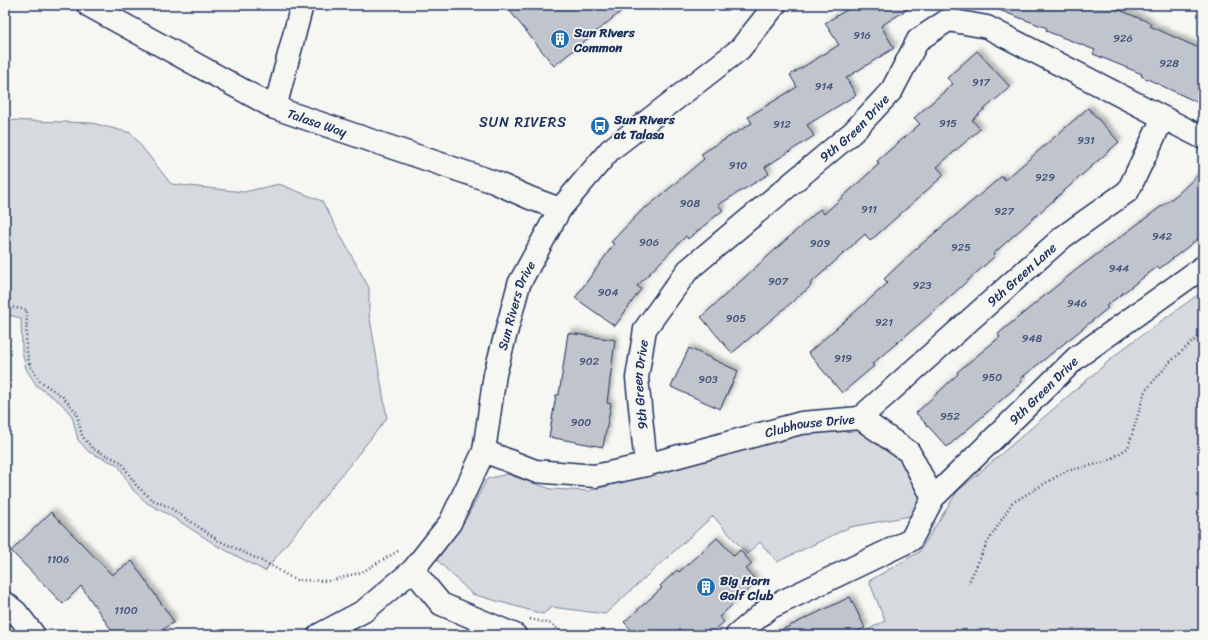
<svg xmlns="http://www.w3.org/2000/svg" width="1208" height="640" font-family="Sriracha,sans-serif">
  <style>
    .green { fill: #d6d9dd; stroke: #78849e }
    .building { fill: #c0c4cd; stroke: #1b2f5e; filter: url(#shadow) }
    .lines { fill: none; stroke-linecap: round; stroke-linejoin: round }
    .minor-casing { stroke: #1b2f5e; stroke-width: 25 }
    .path { stroke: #1b2f5e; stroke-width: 2.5; stroke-dasharray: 1 3; stroke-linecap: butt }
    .minor { stroke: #f6f6f2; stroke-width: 22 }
    .labels { text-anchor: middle; stroke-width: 3.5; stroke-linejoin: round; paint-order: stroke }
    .number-label { font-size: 11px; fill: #44547a }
    .poi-label { font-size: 13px; font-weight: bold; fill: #1b2f5e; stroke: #f6f6f2; text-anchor: start }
    .street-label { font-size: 13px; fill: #1b2f5e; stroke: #f6f6f2 }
    .neighbourhood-label { font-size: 14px; letter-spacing: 1px; fill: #1b2f5e; stroke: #f6f6f2 }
  </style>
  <defs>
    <filter id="shadow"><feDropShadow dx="3.5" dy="-3.5" stdDeviation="2" flood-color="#0004"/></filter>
  </defs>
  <rect width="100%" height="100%" fill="#f6f6f2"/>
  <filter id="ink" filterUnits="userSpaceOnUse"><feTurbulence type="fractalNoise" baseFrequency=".025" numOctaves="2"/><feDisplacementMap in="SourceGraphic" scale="8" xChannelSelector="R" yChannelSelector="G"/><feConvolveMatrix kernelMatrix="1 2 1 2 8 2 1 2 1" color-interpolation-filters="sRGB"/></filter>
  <g filter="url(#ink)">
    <!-- green -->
    <path class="green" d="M5 120 92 123 131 133 171 184 244 192 279 184 322 201 369 288V313L387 418 265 571 216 545 171 516 147 503 133 490 118 465 89 452 78 440 72 416 61 403 37 386 26 369 22 351 21 318 5 314Z
      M1203 291V635H857L885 621 869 581 919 552 957 492 1124 348Z
      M859 429 893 447 921 494 915 515 850 527 777 562 760 542 747 554 713 516 605 614 552 607 543 614 472 594 437 560 467 517 487 479 507 474 551 489 588 491 798 433Z"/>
    <!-- building -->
    <path class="building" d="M505 5H629L554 66Z
      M855 5H914L881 26 894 48 846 78 856 95 807 125 814 136 765 167 769 174 718 205 723 210 688 239 686 236 637 286 641 289 615 326 575 298 614 244 611 242 645 207 646 208 704 159 701 154 752 123 748 117 797 87 790 75 839 45 825 23Z
      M992 5H1107L1151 23 1150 26 1203 50V105L1141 76 1142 74 1093 54 1095 50 1046 31 1047 28 991 7Z
      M977 51 1010 87 972 120 980 129 937 167 944 175 870 241 865 234 810 284 811 286 732 353 701 317 820 209 824 214 879 164 877 161 920 124 914 118 953 84 947 78Z
      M1088 108 1119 142 993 254 995 256 923 321 872 364 874 366 842 393 808 353 888 283 884 279 917 248 1002 176 1005 180Z
      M1203 170V235L1159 269 1157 267 1106 306 1108 308 1020 379 1022 382 947 447 916 413 958 374 957 372 1000 337 998 334 1076 270 1178 194Z
      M568 333 615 340 607 403 611 404 603 447 549 437 556 395H559Z
      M689 348 738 371 720 409 671 387Z
      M51 512 112 575 132 561 174 622 155 635H115L81 586 63 604 11 551Z
      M717 538 734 556 740 550 752 564 746 569 757 582 719 617 724 622 709 635H636L624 622 662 588 660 586 677 570 679 572Z
      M850 597 865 628 849 635H771Z"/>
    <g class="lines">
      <defs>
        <g id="minor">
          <path id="s1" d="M88 5 275 108 494 182 530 198 560 209"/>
          <path d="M275 108 302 5"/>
          <path id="s2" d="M860 418 1063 237 1128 191 1163 118"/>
          <path id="s3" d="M484 451 535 471 595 476 646 465 801 423 860 418 909 452 933 498"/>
          <path id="s4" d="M646 465 637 378 645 329 688 270 853 132 892 90 918 40 948 20 987 27 1203 138"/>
          <path d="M413 570 441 604 515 635"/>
          <path d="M5 603 16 612 34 635"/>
          <path id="s5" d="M319 635 364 611 413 570 450 523 484 451 495 374 519 284 560 209 610 150 740 49 775 5"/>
          <path id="s6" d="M737 635 769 608 911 540 933 498 1076 358 1203 267"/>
        </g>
      </defs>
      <!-- minor casing -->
      <use href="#minor" class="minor-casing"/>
      <!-- path -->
      <path class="path" d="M5 306 27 310 26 348 30 366 40 381 63 397 77 413 82 436 93 449 121 462 136 485 151 499 169 507 218 540 272 566 295 580 330 581 362 572 398 551
        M968 584 986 545 1012 503 1066 471 1106 462 1128 448 1145 391 1170 362 1197 338 1203 337
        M530 619 552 624 565 635"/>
      <!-- minor -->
      <use href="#minor" class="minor"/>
    </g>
  </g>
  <!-- icons -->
  <defs>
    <symbol id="building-disc" viewBox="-11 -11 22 22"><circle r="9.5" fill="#1f6fb2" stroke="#f6f6f2"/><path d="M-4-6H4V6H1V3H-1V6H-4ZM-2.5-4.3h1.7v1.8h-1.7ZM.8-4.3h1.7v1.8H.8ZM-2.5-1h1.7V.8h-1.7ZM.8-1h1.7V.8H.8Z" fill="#fff"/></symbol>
    <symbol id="bus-disc" viewBox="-11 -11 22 22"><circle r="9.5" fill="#1f6fb2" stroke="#f6f6f2"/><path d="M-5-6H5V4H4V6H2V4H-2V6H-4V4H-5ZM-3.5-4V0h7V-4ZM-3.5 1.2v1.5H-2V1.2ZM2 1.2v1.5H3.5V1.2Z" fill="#fff"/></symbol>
  </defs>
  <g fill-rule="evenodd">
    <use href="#building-disc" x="549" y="28" width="22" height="22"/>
    <use href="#bus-disc" x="589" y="115" width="22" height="22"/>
    <use href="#building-disc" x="695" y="576" width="22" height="22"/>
  </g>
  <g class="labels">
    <!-- number labels -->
    <g class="number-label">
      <text x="862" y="39">916</text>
      <text x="1123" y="42">926</text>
      <text x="1169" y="67">928</text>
      <text x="981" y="86">917</text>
      <text x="824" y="90">914</text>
      <text x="948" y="127">915</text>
      <text x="782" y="128">912</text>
      <text x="1086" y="144">931</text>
      <text x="738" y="169">910</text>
      <text x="1045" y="181">929</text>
      <text x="690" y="207">908</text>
      <text x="869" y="213">911</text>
      <text x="1004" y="215">927</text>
      <text x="1162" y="240">942</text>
      <text x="649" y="246">906</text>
      <text x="820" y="247">909</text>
      <text x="961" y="251">925</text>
      <text x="1119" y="272">944</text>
      <text x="778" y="285">907</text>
      <text x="922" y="289">923</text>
      <text x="608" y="296">904</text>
      <text x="1077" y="307">946</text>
      <text x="736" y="322">905</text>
      <text x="884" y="326">921</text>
      <text x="1032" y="342">948</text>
      <text x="843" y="362">919</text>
      <text x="589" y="365">902</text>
      <text x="992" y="381">950</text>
      <text x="708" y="383">903</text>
      <text x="950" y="420">952</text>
      <text x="581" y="426">900</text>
      <text x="58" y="563">1106</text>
      <text x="126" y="614">1100</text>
    </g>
    <!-- poi labels -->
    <g class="poi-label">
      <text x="574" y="37">Sun Rivers<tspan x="574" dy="15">Common</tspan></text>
      <text x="614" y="124">Sun Rivers<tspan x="614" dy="15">at Talasa</tspan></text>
      <text x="720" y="585">Big Horn<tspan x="720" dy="15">Golf Club</tspan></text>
    </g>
    <!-- street labels -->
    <g class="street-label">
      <text dy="5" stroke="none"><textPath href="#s1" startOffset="258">Talasa Way</textPath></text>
      <text dy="5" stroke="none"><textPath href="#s4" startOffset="429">9th Green Drive</textPath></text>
      <text dy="5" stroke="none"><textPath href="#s2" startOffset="216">9th Green Lane</textPath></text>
      <text dy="5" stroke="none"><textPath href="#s5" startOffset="404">Sun Rivers Drive</textPath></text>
      <text dy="5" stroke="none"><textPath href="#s4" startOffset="81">9th Green Drive</textPath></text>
      <text dy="5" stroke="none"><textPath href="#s6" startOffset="401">9th Green Drive</textPath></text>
      <text dy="5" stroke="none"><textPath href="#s3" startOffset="336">Clubhouse Drive</textPath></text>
    </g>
    <!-- neighbourhood labels -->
    <g class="neighbourhood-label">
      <text x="523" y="127">SUN RIVERS</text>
    </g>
  </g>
  <!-- margin -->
  <rect width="1208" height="640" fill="none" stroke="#f6f6f2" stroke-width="20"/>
  <rect x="10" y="10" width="1188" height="620" fill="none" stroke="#1b2f5e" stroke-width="1.5" filter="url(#ink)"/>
</svg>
